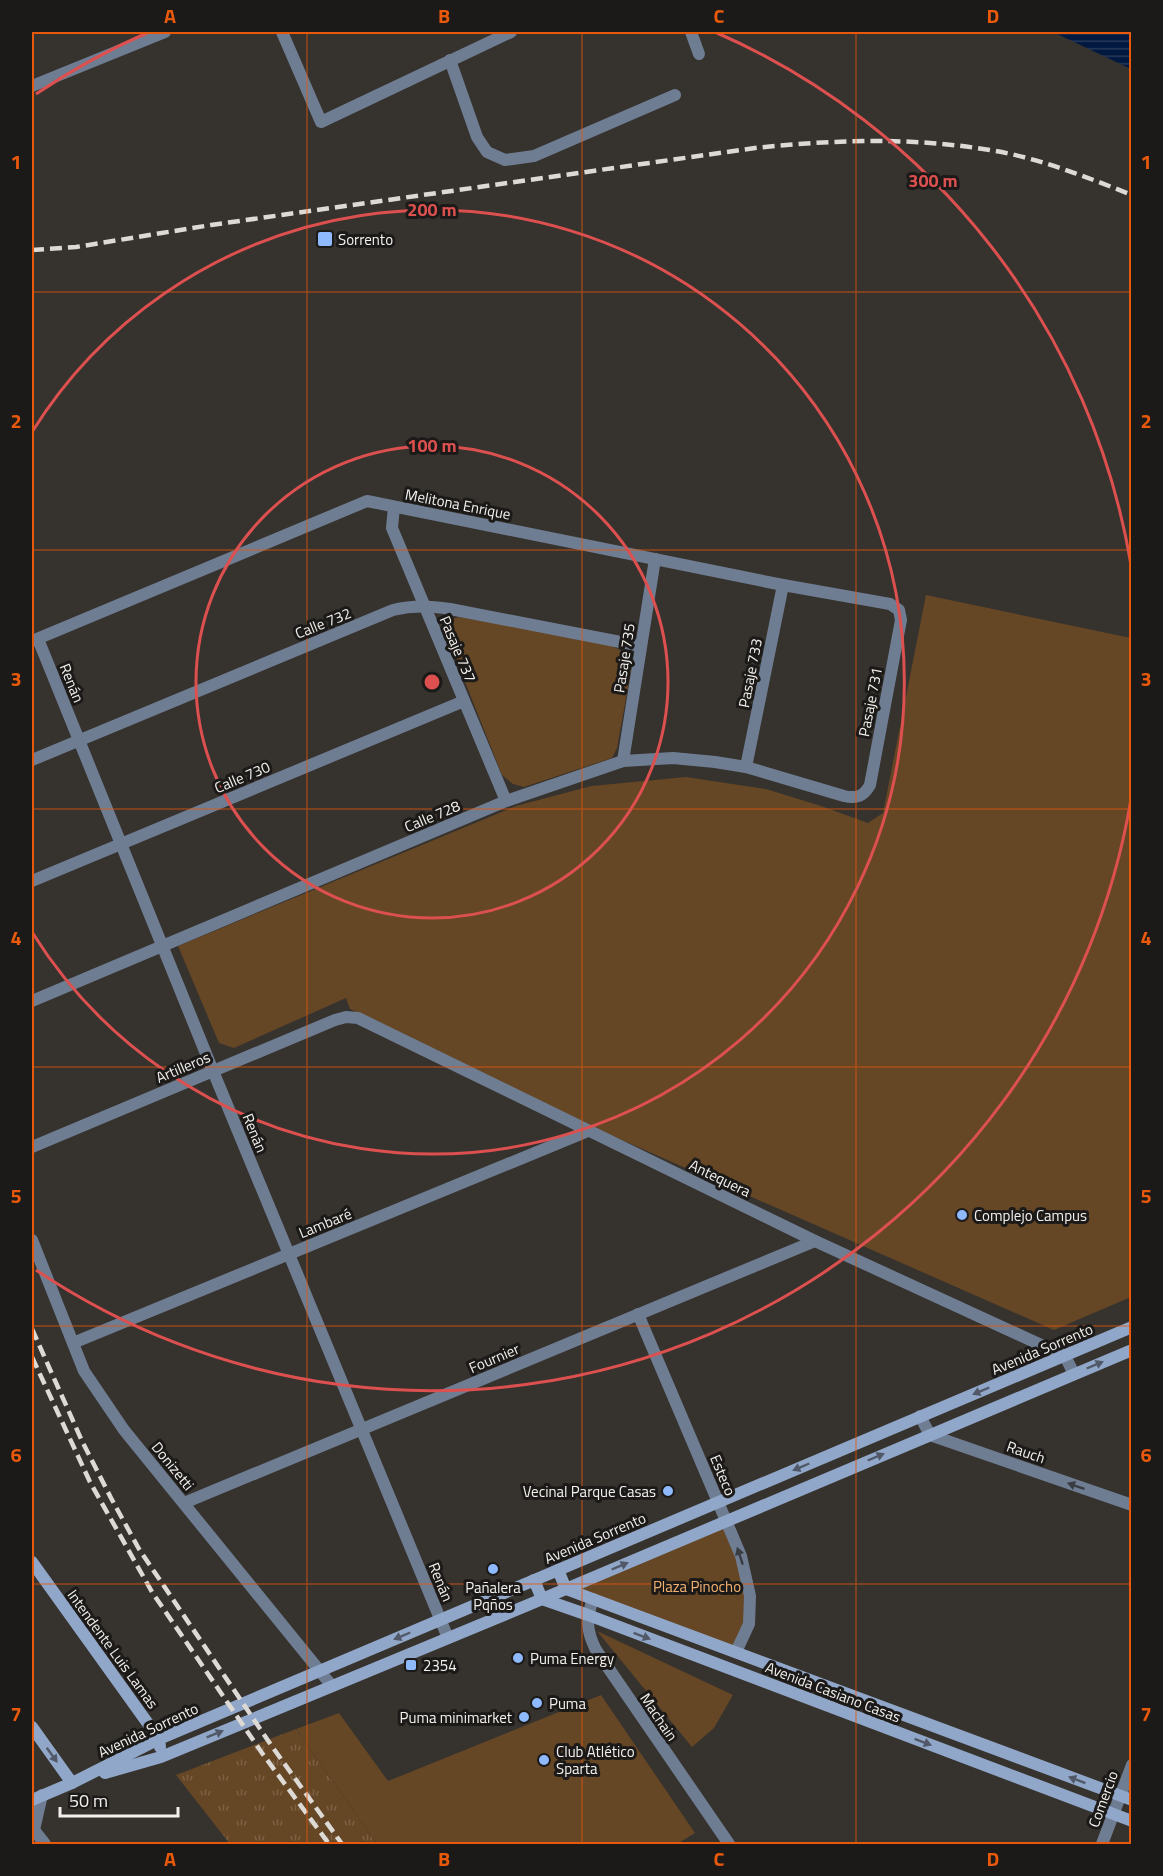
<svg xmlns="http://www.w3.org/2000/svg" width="1163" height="1876" viewBox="0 0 1163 1876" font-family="'Titillium Web',sans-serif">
  <defs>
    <pattern id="grass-tufts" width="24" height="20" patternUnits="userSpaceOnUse" patternTransform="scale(1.5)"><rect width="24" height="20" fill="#654625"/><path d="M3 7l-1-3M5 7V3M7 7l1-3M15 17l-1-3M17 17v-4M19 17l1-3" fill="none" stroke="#7c6145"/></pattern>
    <pattern id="water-rules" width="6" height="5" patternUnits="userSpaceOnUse" patternTransform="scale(1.5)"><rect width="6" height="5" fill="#01183f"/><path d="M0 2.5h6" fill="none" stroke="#263a5b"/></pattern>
  </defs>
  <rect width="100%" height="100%" fill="#36322e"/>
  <path fill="url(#grass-tufts)" d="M296,1729l81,115h-147l-54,-69z"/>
  <g fill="#654625">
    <path d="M926,595l205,43v659l-77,33 -448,-197 -256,-124 -4,-11 -112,50 -15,-5 -41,-97 338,-140 75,-20 95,-9 80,12 55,17 47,17 15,-10z"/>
    <path d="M459,617l146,26c17,7 22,9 26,28l-14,77 -5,10 -88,29 -11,-3 -11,-9 -52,-131c-3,-9 -5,-17 1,-25z"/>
    <path d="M726,1521l24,75 -14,56 -170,-63z"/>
    <path d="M597,1631l136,64 -19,33 -22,19z"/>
    <path d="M601,1695l94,138 -18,11h-300l-81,-115 43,-16 49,68z"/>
  </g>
  <path fill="url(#water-rules)" d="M1053,32h78v37z"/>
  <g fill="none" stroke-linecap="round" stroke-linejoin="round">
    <g stroke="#6f7d92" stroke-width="12">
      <path d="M282,32l39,90 190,-90"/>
      <path d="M691,32l8,22"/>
      <path d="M450,60l27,77 10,15 18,8 29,-4 141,-61"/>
      <path d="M32,86l133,-54"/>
      <path d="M394,507l-2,21 114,273"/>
      <path d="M38,639l175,432 235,567"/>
      <path d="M32,641l335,-140 416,84 107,19 9,6 2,10 -31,165c-6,11 -13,14 -26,11l-98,-29 -31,-5 -42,-4 -50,3 -117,40 -474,200"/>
      <path d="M32,760l361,-150c21,-5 37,-4 57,-1l191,37"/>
      <path d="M623,761l32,-202"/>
      <path d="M746,767l37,-182"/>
      <path d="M32,881l432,-180"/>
      <path d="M32,1147l303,-127 11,-3 12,1 457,223 250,115 9,18"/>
      <path d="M32,1240l52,131 40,59 208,256"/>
      <path d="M638,1314l103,242 9,40 -1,28 -13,28"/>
      <path d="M73,1343l515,-212"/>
      <path d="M920,1416l10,19 202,70"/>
      <path d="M184,1503l631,-262"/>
      <path d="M593,1599c-7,20 -7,31 3,51l133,194"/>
      <path d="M34,1830l11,14"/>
      <path d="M32,1832l2,-2 8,-35"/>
      <path d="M1102,1844l30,-79"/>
    </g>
    <g stroke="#91a7c9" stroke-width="12">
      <path d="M32,1562l127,177 1,8"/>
      <path d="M558,1570l8,19 566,211"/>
      <path d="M534,1580l8,19 46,16 544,206"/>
      <path d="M32,1727l40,56"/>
      <path d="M105,1773l56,-16 367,-152 604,-255"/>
      <path d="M32,1800l40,-17 87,-44 973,-412"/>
    </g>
    <g stroke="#dddad6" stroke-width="4.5" stroke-dasharray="12 6" stroke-linecap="butt">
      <path d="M32,250l44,-3 135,-22 544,-77c76,-8 152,-11 228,1 51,7 101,27 149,46"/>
      <path d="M32,1329l50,112 29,57 28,51 132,196 71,99"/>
      <path d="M32,1357l58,125 62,110 110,161 67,91"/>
    </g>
  </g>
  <defs><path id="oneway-solid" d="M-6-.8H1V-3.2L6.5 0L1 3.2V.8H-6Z" transform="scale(1.5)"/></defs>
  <g fill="#515968">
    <use href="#oneway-solid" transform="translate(1095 1365) rotate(-23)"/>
    <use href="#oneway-solid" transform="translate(981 1391) rotate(157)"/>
    <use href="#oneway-solid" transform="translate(876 1457) rotate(-23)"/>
    <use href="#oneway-solid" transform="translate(801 1467) rotate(157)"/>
    <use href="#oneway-solid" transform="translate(620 1566) rotate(-23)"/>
    <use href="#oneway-solid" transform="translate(402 1636) rotate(157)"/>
    <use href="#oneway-solid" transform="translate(642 1636) rotate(21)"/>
    <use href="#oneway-solid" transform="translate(215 1734) rotate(-22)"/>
    <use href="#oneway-solid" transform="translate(923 1742) rotate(21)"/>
    <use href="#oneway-solid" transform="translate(52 1755) rotate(54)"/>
    <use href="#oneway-solid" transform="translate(1077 1780) rotate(-159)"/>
  </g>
  <g fill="#393d43">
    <use href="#oneway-solid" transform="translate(1076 1486) rotate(-161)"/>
    <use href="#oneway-solid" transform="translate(740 1556) rotate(-108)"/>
  </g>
  <path fill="none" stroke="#e8590c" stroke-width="1.5" stroke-opacity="0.55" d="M307,32v1812M582,32v1812M856,32v1812M32,292h1100M32,550h1100M32,809h1100M32,1067h1100M32,1326h1100M32,1584h1100"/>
  <g fill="none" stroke="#dc504f" stroke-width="3">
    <circle cx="432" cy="682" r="236"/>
    <path d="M32 432A472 472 0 1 1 32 932"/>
    <path d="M1131 799A709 709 0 0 1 36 1270M36 94A709 709 0 0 1 149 32M715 32A709 709 0 0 1 1131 565"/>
  </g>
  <g fill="#8eb9fd" stroke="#1c1a18" stroke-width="2">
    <rect x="317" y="231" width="16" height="16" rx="3"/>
    <circle cx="962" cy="1215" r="6"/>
    <circle cx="668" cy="1491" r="6"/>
    <circle cx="493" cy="1569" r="6"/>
    <circle cx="518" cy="1658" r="6"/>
    <rect x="405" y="1659" width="12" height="12" rx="3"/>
    <circle cx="537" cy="1703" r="6"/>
    <circle cx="524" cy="1717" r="6"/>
    <circle cx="544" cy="1760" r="6"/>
  </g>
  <g text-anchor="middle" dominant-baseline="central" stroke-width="6" stroke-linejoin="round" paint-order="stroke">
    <g font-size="15" fill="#f3f0ed" stroke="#1c1a18" text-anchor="start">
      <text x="338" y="239">Sorrento</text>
      <text x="974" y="1215">Complejo Campus</text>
      <text x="656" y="1491" text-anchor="end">Vecinal Parque Casas</text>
      <text x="493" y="1587" text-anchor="middle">Pañalera<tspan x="493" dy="17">Pqños</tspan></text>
      <text x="530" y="1658">Puma Energy</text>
      <text x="423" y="1665">2354</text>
      <text x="549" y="1703">Puma</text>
      <text x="512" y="1717" text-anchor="end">Puma minimarket</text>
      <text x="556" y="1751">Club Atlético<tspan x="556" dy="17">Sparta</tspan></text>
    </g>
    <g font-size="15" fill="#f3f0ed" stroke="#1c1a18">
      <text transform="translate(458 504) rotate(11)">Melitona Enrique</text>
      <text transform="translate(323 623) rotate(-22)">Calle 732</text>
      <text transform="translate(458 649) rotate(67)">Pasaje 737</text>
      <text transform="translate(624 658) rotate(-81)">Pasaje 735</text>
      <text transform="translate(750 673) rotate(-79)">Pasaje 733</text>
      <text transform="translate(72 683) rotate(68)">Renán</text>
      <text transform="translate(870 702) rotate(-79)">Pasaje 731</text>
      <text transform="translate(242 777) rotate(-23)">Calle 730</text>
      <text transform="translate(432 816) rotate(-23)">Calle 728</text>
      <text transform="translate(183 1067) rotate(-23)">Artilleros</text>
      <text transform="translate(255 1133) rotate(68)">Renán</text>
      <text transform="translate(720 1178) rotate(26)">Antequera</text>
      <text transform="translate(325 1223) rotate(-22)">Lambaré</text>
      <text transform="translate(1042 1349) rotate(-23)">Avenida Sorrento</text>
      <text transform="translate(494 1358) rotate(-23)">Fournier</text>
      <text transform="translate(1026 1452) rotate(19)">Rauch</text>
      <text transform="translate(173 1466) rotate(51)">Donizetti</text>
      <text transform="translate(723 1475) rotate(67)">Esteco</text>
      <text transform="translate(595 1538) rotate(-23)">Avenida Sorrento</text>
      <text transform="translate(441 1582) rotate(68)">Renán</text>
      <text transform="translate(113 1649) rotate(54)">Intendente Luis Lamas</text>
      <text transform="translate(833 1692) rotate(21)">Avenida Casiano Casas</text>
      <text transform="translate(659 1717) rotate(56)">Machain</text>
      <text transform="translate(148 1730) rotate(-25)">Avenida Sorrento</text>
      <text transform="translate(1103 1799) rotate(-70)">Comercio</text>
    </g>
    <g font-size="15" fill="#f3b271" stroke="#1c1a18">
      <text x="697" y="1586">Plaza Pinocho</text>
    </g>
  </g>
  <circle cx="432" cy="682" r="9" fill="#dc504f" stroke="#1c1a18" stroke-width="3"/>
  <g font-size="18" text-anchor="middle" font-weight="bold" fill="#dc504f" stroke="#1c1a18" stroke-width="6" stroke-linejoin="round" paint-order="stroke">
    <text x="933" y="187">300 m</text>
    <text x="432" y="216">200 m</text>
    <text x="432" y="452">100 m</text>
  </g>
  <rect width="1163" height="1876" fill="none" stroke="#1c1a18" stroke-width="66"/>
  <path d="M60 1807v9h118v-9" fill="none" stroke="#f3f0ed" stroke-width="3"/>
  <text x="69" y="1807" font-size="18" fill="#f3f0ed" stroke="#1c1a18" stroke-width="4.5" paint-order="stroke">50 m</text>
  <rect x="33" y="33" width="1097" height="1810" fill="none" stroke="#e8590c" stroke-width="2"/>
  <g font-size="20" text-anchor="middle" font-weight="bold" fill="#e8590c">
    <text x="170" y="23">A</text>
    <text x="444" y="23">B</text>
    <text x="719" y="23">C</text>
    <text x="993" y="23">D</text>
    <text x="16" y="169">1</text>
    <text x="1146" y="169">1</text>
    <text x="16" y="428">2</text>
    <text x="1146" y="428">2</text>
    <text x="16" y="686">3</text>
    <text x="1146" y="686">3</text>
    <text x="16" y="945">4</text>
    <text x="1146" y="945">4</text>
    <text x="16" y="1203">5</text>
    <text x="1146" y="1203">5</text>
    <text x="16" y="1462">6</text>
    <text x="1146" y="1462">6</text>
    <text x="16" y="1721">7</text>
    <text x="1146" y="1721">7</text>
    <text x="170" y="1866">A</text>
    <text x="444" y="1866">B</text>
    <text x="719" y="1866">C</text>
    <text x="993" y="1866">D</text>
  </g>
</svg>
